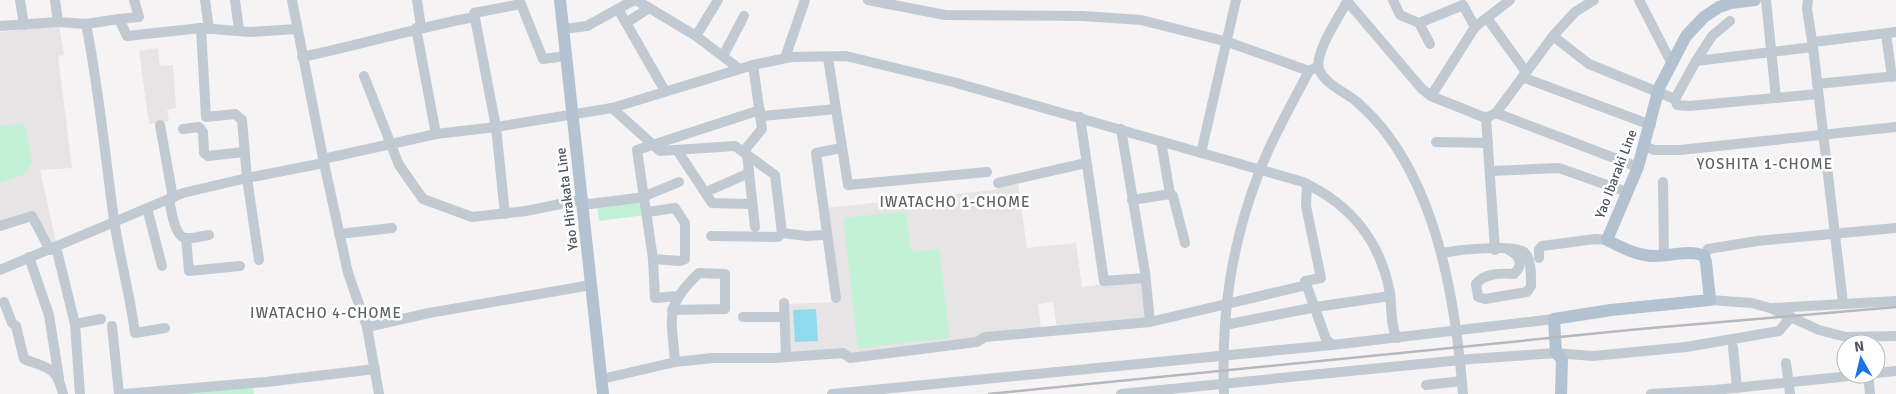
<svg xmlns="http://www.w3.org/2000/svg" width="1896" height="394" viewBox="0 0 1896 394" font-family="Signika,sans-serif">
  <rect width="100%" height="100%" fill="#f5f3f3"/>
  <g fill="#e6e4e5">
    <path d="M59,26l5,29 -6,1 14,112 -32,2 16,72 -8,3 -15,-31 -33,11v-193z"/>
    <path d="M158,48l2,18 13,-1 3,43 -9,2 2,11 -20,3 -10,-73z"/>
    <path d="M1018,182l9,66 49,-5 6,44 56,-7 4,2 3,37 -88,9 -4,-26 -15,2 3,25 -9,2 -9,-3 -38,5 -9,6 -125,17 -62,-3 -4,-49 54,-2 -12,-94 166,-18z"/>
  </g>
  <g fill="#c3f1d5">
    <path d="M24,123l8,39 -7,12 -25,9v-57z"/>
    <path d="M643,200l2,15 -46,6 -2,-15z"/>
    <path d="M906,211l5,41 28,-3 11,89 -92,10 -15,-130z"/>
    <path d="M253,387l1,7h-77z"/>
  </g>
  <path fill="#90daee" d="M816,309l2,32 -23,1 -2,-32z"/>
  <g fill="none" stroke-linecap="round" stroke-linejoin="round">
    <g stroke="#c1cad2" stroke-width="10">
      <path d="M20,0l4,25"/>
      <path d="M55,0l3,22"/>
      <path d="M205,0l4,29"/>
      <path d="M235,0l4,30"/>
      <path d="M292,0l32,163 24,110 19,54 12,67"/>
      <path d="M417,0l4,27"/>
      <path d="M636,0l60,36 42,32"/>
      <path d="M868,0l77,15 138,1 58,4 87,22 81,29"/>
      <path d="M1348,0c-8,15 -34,53 -29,69 5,14 25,23 37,32 11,10 22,21 31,33 53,71 69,173 76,260"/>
      <path d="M1393,0l7,15 19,8 44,-18 12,22"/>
      <path d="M1639,0l32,62"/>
      <path d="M1766,0l10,98"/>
      <path d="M1808,0l-1,9 6,38 30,256"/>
      <path d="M1347,1l75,88 9,7 55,22 10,-5 57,-77 22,-24 19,-12"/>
      <path d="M618,9l47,82"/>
      <path d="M1487,18l39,54"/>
      <path d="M119,19l20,-2 -5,-17"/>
      <path d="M626,23l23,-15"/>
      <path d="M1419,23l11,21"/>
      <path d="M86,24c13,65 19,131 28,196 6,39 16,75 21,113l30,-5"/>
      <path d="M0,26l58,-4 28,2 33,-5 8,17 74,-8 49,4 47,-3"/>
      <path d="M201,28l5,89 29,-3 7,6 5,58 12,82"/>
      <path d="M416,28l20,106"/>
      <path d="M563,29l24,-3 47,-26"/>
      <path d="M1886,34l6,43"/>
      <path d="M696,36l22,-36"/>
      <path d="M1553,36l36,28 86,35"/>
      <path d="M1813,42l83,-10"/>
      <path d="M1813,47l-117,14 -21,38 2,6 12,1 129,-12"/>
      <path d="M723,56l21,-40"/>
      <path d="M302,57c58,-12 114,-29 172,-40"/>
      <path d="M785,58l20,-58"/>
      <path d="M828,58l20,127 139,-13"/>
      <path d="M1696,61l16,-25 18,-15"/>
      <path d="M364,76l35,89 24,34 49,18 54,-6 49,-10 15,3 55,-7"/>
      <path d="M1522,77l129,48"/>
      <path d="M1817,84l79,-8"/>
      <path d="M1431,96l44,-69 35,-27"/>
      <path d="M612,108l48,43 75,-5 40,29 7,58 25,3 17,-1"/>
      <path d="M1496,113l142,54"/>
      <path d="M762,116l74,-7"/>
      <path d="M1080,117l24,164 40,-3"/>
      <path d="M1486,118l9,132"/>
      <path d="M160,125l13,73"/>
      <path d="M183,129l16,-2 4,5 1,21 4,3 36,-4"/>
      <path d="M1121,129l24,143 5,50"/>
      <path d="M1436,142l52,1"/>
      <path d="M1645,146l9,4h26l216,-23"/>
      <path d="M677,150l35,53 39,1"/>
      <path d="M743,152l19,-23 -9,-64"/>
      <path d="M1201,153l35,-153"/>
      <path d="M747,154l8,73"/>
      <path d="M323,159l113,-25 60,-7 116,-19 141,-43 38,-8 55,-1 107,26 350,100c48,23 77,58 87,111 2,15 0,32 7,45"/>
      <path d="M1491,171l68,-3 68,24"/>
      <path d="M1663,182l1,74"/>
      <path d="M998,183l88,-20"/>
      <path d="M1307,184l-1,22 15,72 -16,3 21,58 6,6"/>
      <path d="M706,192l43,-19"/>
      <path d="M1170,194l3,2 12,47"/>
      <path d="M645,196l34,-14"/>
      <path d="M169,199c2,9 5,37 16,39 7,1 17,-2 24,-3"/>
      <path d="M1132,200l38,-6 -9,-53"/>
      <path d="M147,208l15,58"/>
      <path d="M647,212l28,-4 10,15v36l-5,2 -27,-2 -16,-109 123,-40"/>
      <path d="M505,214l-9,-87 -22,-114 47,-9 22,55 23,-3"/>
      <path d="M0,226l32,-10 18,34"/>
      <path d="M339,234l53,-6"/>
      <path d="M711,236l67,1 4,-4"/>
      <path d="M186,238l3,33 51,-5"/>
      <path d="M56,247l19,77 26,-5"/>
      <path d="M1442,253c14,-3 72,-9 82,-1 8,7 7,25 7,34l-4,6 -42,7 -7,-2 -2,-13c9,-11 24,-11 38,-10 11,-11 5,-19 -7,-25"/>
      <path d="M1704,256l4,-7 49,-8 139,-13"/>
      <path d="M29,257l20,58 10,63"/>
      <path d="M1539,258v-9l3,-3 53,-7 12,1"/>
      <path d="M653,259l2,39 23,-2"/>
      <path d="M0,270l183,-77 64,-15 77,-15"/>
      <path d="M836,298l-20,-145 25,-5"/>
      <path d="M1710,300l42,3 18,5 49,22 27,7 50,-1"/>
      <path d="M4,302l8,21 4,3 8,33c25,10 32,7 39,35"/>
      <path d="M784,303l2,53"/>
      <path d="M1773,308l123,-7"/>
      <path d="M743,317h41"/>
      <path d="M75,324l5,70"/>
      <path d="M1225,325l91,-18 74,-11"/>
      <path d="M112,326l7,68"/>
      <path d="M367,327l62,-14 162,-28"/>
      <path d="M1733,347l4,41"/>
      <path d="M675,362l38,-4h61l69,-5 7,5 127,-16 8,-5 165,-15 157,-37"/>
      <path d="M1786,363l4,31"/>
      <path d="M1876,373l20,-2"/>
      <path d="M1868,374l2,20"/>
      <path d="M602,379l73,-17c-3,-45 -12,-55 24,-89l26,1v35l-53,1"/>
      <path d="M1426,385l36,-4"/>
      <path d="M124,394l142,-12 109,-13"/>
      <path d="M832,394l500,-49 222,-26"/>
      <path d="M1121,394l350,-35 85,-6 37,3 93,-9 93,-16 12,-14"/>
      <path d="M1224,394c-3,-79 7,-150 36,-224 13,-34 32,-66 49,-99l6,-3"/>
      <path d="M1651,394l64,-4 154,-16"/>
    </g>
    <g stroke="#b3c2d1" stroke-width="12">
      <path d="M560,0l43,394"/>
      <path d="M1561,394l1,-35 -6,-6 -2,-34 57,-9 99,-10 -4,-38 -2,-6c-14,-7 -37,1 -52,0 -17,-1 -31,-9 -45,-16l31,-73 21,-79 27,-52 18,-19 15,-10 12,-4 24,-3"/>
    </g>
    <path stroke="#b5b8bd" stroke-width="2.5" d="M989,394l651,-65 256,-22"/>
  </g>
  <g text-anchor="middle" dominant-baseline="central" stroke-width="5" stroke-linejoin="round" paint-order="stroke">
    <g font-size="14" fill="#4a5661" stroke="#fff">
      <text transform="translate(1616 174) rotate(-69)">Yao Ibaraki Line</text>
      <text transform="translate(567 199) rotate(-97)">Yao Hirakata Line</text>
    </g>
    <g font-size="15" letter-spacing="1" fill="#5f6368" stroke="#fff">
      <text x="1765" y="164">YOSHITA 1-CHOME</text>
      <text x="955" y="202">IWATACHO 1-CHOME</text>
      <text x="326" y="313">IWATACHO 4-CHOME</text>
    </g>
  </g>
  <g transform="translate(1861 359) rotate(352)"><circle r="24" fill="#ffffff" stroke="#b7bbc0"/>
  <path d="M0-4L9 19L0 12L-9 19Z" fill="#1a73e8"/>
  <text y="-8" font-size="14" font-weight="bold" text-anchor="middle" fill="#4a5661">N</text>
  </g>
</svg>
